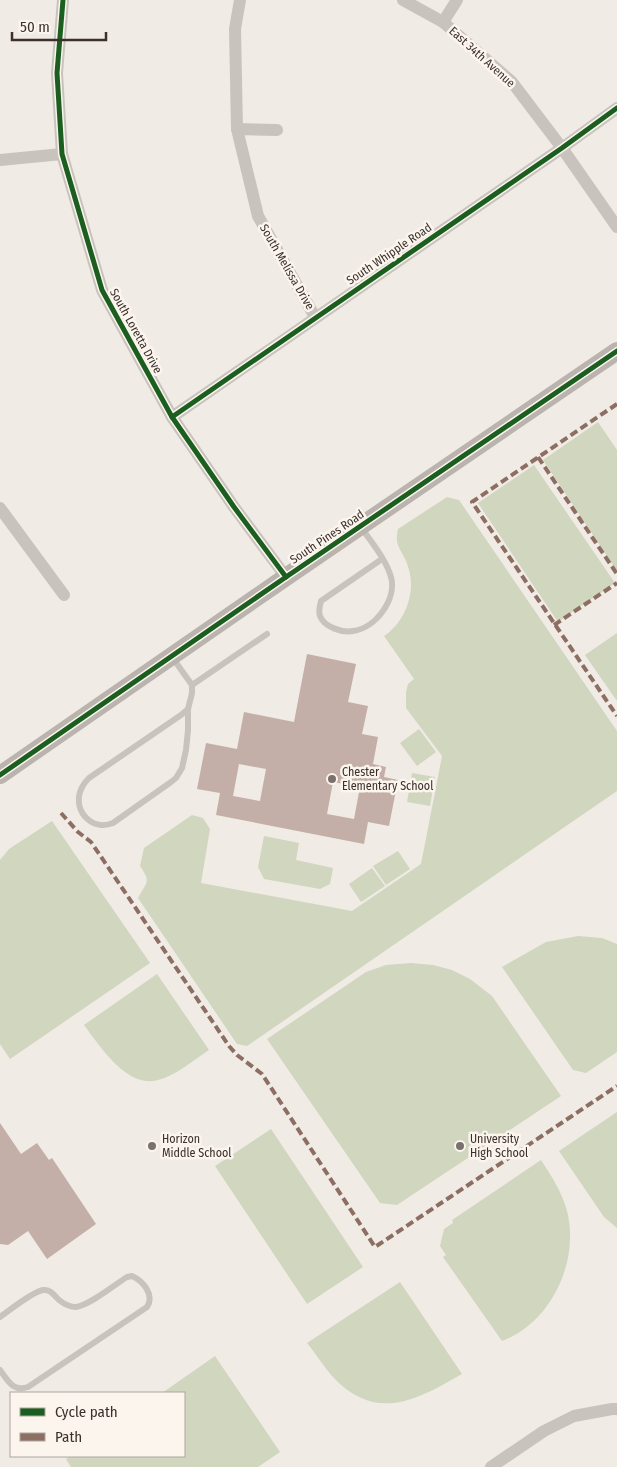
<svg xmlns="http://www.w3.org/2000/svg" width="617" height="1467" viewBox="0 0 617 1467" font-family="'Fira Sans Condensed',sans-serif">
  <rect width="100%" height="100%" fill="#f0ebe5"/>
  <g fill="#d1d6bf">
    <path d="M598,422l19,28v121l-74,-111z"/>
    <path d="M534,465l81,118 -57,39 -80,-119z"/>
    <path d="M447,497l12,3 158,231v60l-370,255 -10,-2 -99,-146c8,-16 14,-15 2,-32l4,-18 48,-33 11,3 7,11 -9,54 151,28 69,-47 21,-108 -36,-48v-16l2,-8 6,-5 -30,-43c20,-13 32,-42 25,-66 -2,-10 -8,-17 -11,-25 -2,-5 -1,-11 0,-16z"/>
    <path d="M617,633v68l-32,-46z"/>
    <path d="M419,729l17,23 -19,14 -17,-23z"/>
    <path d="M412,773l23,4 -5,29 -23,-4z"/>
    <path d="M52,821l98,142 -140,96 -10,-15v-184l9,-11z"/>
    <path d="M264,836l35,7 -3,17 37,8 -3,16 -10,5 -56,-10 -6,-12z"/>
    <path d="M398,851l12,18 -24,16 -13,-19z"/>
    <path d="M372,868l13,18 -24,16 -12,-18z"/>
    <path d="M578,936l24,2 15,6v108l-31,21 -13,-3 -71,-103 44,-25z"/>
    <path d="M411,963l22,2 19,5 18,9 22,17 69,100 -164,109 -17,-2 -113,-164 99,-67 20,-7z"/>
    <path d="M157,974l52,76c-15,10 -34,26 -51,30 -31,9 -58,-34 -74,-55z"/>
    <path d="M617,1112v116l-13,-11 -45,-66z"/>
    <path d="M271,1129l92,138 -56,37 -92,-138z"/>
    <path d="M541,1160c11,17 21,32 26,51 13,50 -16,112 -65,130l-59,-84 3,-2 -6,-9 4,-17 9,-6 -1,-3z"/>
    <path d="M400,1282l62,92c-45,26 -86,49 -129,3 -9,-10 -17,-23 -26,-34z"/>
    <path d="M215,1356l65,96 -22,15h-187l-5,-8 5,-3h113v-63h-22z"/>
  </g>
  <g fill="#c3afa7" fill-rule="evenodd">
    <path d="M307,654l49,10 -8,38 20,4 -6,28 16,3 -5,27 13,3 -2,10 14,3 -9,46 -21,-4 -4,22 -148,-29 4,-22 -23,-4 9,-46 31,6 7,-37 50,10zM239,764l27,5 -6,32 -27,-5zM333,782l27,5 -6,32 -27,-5z"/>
    <path d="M0,1123l21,31 16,-11 12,17 3,-2 44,66 -49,35 -19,-28 -20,14 -8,-1z"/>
  </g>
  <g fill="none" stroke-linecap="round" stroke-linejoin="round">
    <g stroke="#c9c3be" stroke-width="6">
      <path d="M361,527c10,15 25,32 30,50 6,22 -15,51 -38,54 -11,2 -29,-4 -33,-15 -2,-5 0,-10 1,-15l61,-42"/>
      <path d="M172,657l20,28v8l-4,16v21l-2,20 -4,18 -6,10 -5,4 -58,41c-20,8 -39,-10 -33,-31 2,-6 5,-10 9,-14l92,-63 7,-6"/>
      <path d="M192,685l75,-51"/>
      <path d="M0,1317c10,-7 32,-25 43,-27 7,-1 11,5 16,10 5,4 11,7 17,7 14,-2 38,-22 51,-30l5,-1c11,5 23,19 15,31l-119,80c-15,5 -20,-6 -28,-17"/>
    </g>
    <g stroke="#c9c3be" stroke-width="12">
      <path d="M63,0l-6,73 5,81 40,136 70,127 62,90 52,70"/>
      <path d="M240,0l-5,29 2,100 21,87 57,101"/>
      <path d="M403,0l40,22 69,60 50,66 55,79"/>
      <path d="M443,22l14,-22"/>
      <path d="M237,129l40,1"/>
      <path d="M0,160l62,-6"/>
      <path d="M172,417l390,-269 55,-40"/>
      <path d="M0,508l64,87"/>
      <path d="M491,1467l53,-36 30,-15 38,-7h5"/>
    </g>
    <path stroke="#bab3ae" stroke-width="18" d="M0,775l286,-198 331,-226"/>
    <g stroke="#8d6e63" stroke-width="4" stroke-dasharray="8 4" stroke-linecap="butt">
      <path d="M617,404l-145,98 145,214"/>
      <path d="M538,457l79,117"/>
      <path d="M554,625l63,-42"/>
      <path d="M61,813l17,19 13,10 138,204 8,9 25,19 113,173 242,-161"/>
    </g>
    <g stroke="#fbf5ee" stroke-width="8">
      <g id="cycleway">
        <path d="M63,0l-6,73 5,81 40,136 70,127 62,90 52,70"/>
        <path d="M172,417l390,-269 55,-40"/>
        <path d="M0,775l286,-198 331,-226"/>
      </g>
    </g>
    <use href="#cycleway" stroke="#1b5e20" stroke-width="5"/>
  </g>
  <g fill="#7a716c" stroke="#fbf5ee" stroke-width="2">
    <circle cx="332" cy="779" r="5"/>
    <circle cx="152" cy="1146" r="5"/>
    <circle cx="460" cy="1146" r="5"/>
  </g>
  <g text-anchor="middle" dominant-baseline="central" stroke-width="5" stroke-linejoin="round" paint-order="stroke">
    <g font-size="12" fill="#3b302b" stroke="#fbf5ee">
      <text transform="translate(482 57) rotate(42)">East 34th Avenue</text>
      <text transform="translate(389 254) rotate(-34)">South Whipple Road</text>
      <text transform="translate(287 267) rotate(60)">South Melissa Drive</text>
      <text transform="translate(136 331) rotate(61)">South Loretta Drive</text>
      <text transform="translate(327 537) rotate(-34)">South Pines Road</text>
    </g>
    <g font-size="12" fill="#3b302b" stroke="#fbf5ee" text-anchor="start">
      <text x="342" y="772">Chester<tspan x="342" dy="14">Elementary School</tspan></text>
      <text x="162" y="1139">Horizon<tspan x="162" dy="14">Middle School</tspan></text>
      <text x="470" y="1139">University<tspan x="470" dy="14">High School</tspan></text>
    </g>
  </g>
  <rect x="10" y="1392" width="175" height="65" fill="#fbf5ee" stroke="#aea6a0"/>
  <rect x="20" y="1408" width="25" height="8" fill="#1b5e20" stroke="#aea6a0"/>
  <text x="55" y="1417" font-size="15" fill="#3b302b">Cycle path</text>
  <rect x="20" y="1433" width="25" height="8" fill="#8d6e63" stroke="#aea6a0"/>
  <text x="55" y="1442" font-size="15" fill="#3b302b">Path</text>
  <path d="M12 32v8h94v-8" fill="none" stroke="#3b302b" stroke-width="2.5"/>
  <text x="20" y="32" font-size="15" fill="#3b302b" stroke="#fbf5ee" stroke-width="4" paint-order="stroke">50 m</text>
</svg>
